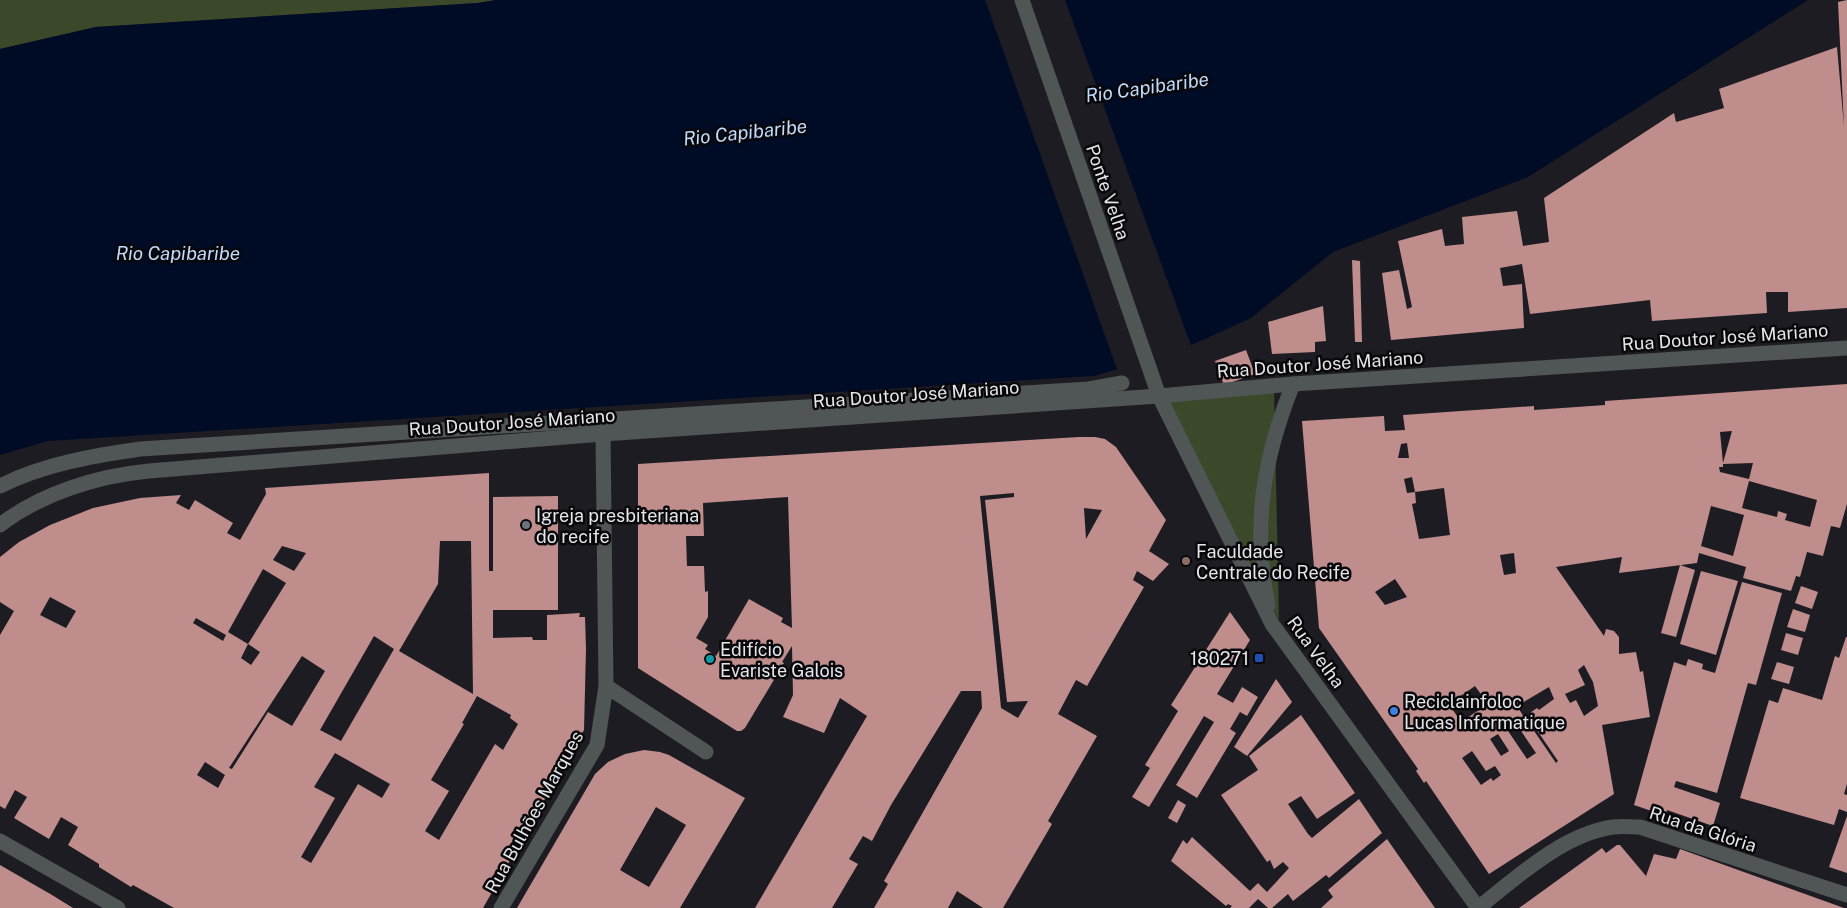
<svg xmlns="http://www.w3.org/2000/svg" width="1847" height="908" viewBox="0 0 1847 908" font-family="'Public Sans',sans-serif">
  <rect width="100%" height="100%" fill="#1e1c23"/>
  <g fill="#3b482a">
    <path d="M0,0h496l-18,3 -382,24 -96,22z"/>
    <path d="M1274,387l5,233 -120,-224z"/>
  </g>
  <path fill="#000b26" d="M496,0h1312l-280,177 -195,75 -82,66 -77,35 -80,23 -1046,65 -48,14v-406l96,-22 382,-24z"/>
  <path fill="#1e1c23" d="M985,0h80l127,348 -17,8 -57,16z"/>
  <g fill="#bf8d8c" fill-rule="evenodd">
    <path d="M1847,0v308l-59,4v-20h-22l1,21 -115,8 -2,-21 -120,14 -8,-50 -22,4 3,18 19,-2 2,44 -133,12 -9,-67 17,-3 8,39 5,-2 -14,-66 44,-12 3,17 19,-2 -2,-27 55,-6 6,35 26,-4 -5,-44 130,-85 2,9 48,-14 -5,-19 118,-42 7,79 -6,-124z"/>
    <path d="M1352,260l8,1 2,81h-7z"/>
    <path d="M1323,306l3,35 -11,1v10l-43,2 -4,-32z"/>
    <path d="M1246,350l9,24 -31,11 -9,-24z"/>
    <path d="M1847,384v120l-7,24 -9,-2 -8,30 -16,-4 -7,25 -4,-1 -5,15 -48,-13 3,-11 -47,-14 -2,10 -78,10 3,-16 -66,10 48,69 2,-7 8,2 5,6v17l17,-2 4,20 3,-1 7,46 -48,8 12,69 -125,80 -63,-93 -2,2 -8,-12 2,-2 -99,-141 -17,-207 82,-5 1,15 20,-1 -2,-15 131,-9v4l71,-5v-4zM1732,431l-9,32 -3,-31zM1407,443l2,15h-11l3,-14zM1753,463l-4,16 -29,-7 -1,-5h4v-3zM1412,477l3,15 -8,1 -3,-14zM1749,481l68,19 -7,27 -25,-7 2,-6 -9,-3 -1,6 -35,-9zM1444,488l6,47 -31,4 -7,-35 4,-1 -1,-11zM1711,506l33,9 -11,41 -32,-10zM1514,553l2,20 -12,2 -4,-20zM1395,579l12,18 -22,8 -10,-13zM1584,665l9,17 5,24 -14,10 -8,-16 -6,3 -5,-9 20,-9 -7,-15zM1475,686l13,18 -27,18 -12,-18zM1549,687l5,12 -15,11 -2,-2 -13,9 6,8 2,-2 26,38 -2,2 -26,-38 -9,6 15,22 -9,6 -21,-31 18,-11 -7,-11zM1498,734l11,17 -8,5 -11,-17zM1472,751l14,20 9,-5 6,9 -8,6 -2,-3 -10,7 -19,-27z"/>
    <path d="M1079,437h16l10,2 11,8 50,73 -17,31 20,13 -16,17 -16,-10 -4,9 11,7 -57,99 -11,-6 -18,34 39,22 -49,85 4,3 -49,84h-20l-26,-17 -9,17h-74l14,-24 -4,-3 98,-173 -1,-17h-20l-70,114 -19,36 -9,-5 -14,23 9,5 -26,44h-77l112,-192 -27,-18 -16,35 -41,-16 10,-22 -1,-49 -10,16 2,1 -39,65 -4,3h-4l-99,-63v-204zM1014,493v4l-29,3 22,202 21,-1 -10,17 -17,-10 -21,-212zM788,497l4,131 -11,-6 2,-4 -34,-19 -33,57 -11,-7 3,-4 -12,-7 12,-21v-26l-3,1 -1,-26h-17l-1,-30h18l-1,-33zM1084,508l18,2 -16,29z"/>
    <path d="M489,473v98h4v-74l65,-1v114h-65v28l39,-1 1,3h14v-25l33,-2 -1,4h6l1,32 -2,81 -101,178h-309l-41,-23 -2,2 -32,-20v-3l-31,-19 10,-18 -17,-10 -12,22 -35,-21 13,-21 -12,-7 -10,19 -5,-3v-171l14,-24 -14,-9v-45l19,-15 31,-17 43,-17 47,-10 41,-3 -5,8 13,7 6,-10 38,23 -6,10 13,7 26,-46 -1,-6zM440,541h31l2,153 -74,-43 39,-67zM282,546l24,7 -12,18 -21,-11zM263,569l23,14 -38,61 -20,-12zM50,597l26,14 -10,17 -26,-13zM196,618l30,17 -3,6 -30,-18zM374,636l20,13 -53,92 -21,-11zM248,644l12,8 -9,13 -10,-7zM302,656l23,15 -33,55 -24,-14 -36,57 -3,-1zM477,696l34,19 -1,3 8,6 -15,26 -8,-6 -56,96 -14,-9 24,-40 -18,-11 33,-56 -2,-1zM335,753l55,31 -8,14 -24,-14 -47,79 -10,-6 34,-59 -21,-11zM205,762l20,13 -7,13 -21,-13z"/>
    <path d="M1680,565l15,5 -19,67 -15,-4z"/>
    <path d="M1701,571l37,10 -22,74 -36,-11z"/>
    <path d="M1742,582l40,11 -26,92 -8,-2 -31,110 -41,-12 -2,6 46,16 -7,23 -46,-16 -1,6 -32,-11 40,-143 12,4 2,-7 15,5 -1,5 13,4z"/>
    <path d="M1801,586l17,6 -6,17 -17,-6z"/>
    <path d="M1793,609l17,6 -5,17 -18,-5z"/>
    <path d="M1230,612l20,28 -33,54 16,9 9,-16 16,10 -11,19 -7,-4 -10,17 6,4 -39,65 -21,-13 38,-63 -10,-6 -55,91 -17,-10 18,-29 -5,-3 33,-54 -7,-6z"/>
    <path d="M1786,633l17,5 -5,17 -17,-5z"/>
    <path d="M1846,637h1v147l-3,10 3,1v17l-8,-3 -5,16 -94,-27 29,-98 9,3 5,-15 39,12 13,-44 4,2z"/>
    <path d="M1777,662l17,5 -5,17 -18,-5z"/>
    <path d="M1276,679l16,23 -45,54 -13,-9z"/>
    <path d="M1301,715l54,78 -38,26 -16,-23 -13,8 20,30 4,4 47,-39 23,34 -53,45 -3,-3 -33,26 -5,-7 -16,14h-4l-10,-9 -9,9h-19l2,-2 -4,-2 -2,2 -55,-45 12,-21 4,4 5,-7 58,54 8,-8 9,9 22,-24 -6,-6 -9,7 -4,-9 -3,2 -46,-67 37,-25 -9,-14z"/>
    <path d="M644,750l16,2 9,3 76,43 -65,110h-163l78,-134 13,-12 17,-8zM656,807l30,18 -37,62 -29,-17z"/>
    <path d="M1178,800l8,5 -9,18 -9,-5z"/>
    <path d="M1847,816v57l-18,-6z"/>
    <path d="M1387,839l48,69h-114l12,-11 -5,-7z"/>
    <path d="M1617,845h3l26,31 8,-22 22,5 4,-10 164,59h-325l83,-60 4,5z"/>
    <path d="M0,865l52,30 21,13h-73z"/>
  </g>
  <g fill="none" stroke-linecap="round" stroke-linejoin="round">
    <g stroke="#505555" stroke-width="15">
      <path d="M1022,0l137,396 113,228 206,284"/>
      <path d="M0,486c44,-22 92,-30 140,-37l949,-60 33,-6"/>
      <path d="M0,525c42,-32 97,-49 149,-54l454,-37 556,-38 134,-12 554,-36"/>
      <path d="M1268,605c-16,-79 -5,-146 25,-221"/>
      <path d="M606,686l100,66"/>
      <path d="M0,841l118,67"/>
      <path d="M501,908l96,-163 9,-59 -3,-252"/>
      <path d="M1478,908c38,-30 85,-74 135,-81 8,-1 18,0 27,0l207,68"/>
    </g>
  </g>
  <circle fill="#6b7280" stroke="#08070a" stroke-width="2" cx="526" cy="525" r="5"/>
  <circle fill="#8d6e63" stroke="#08070a" stroke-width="2" cx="1186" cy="561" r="5"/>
  <rect fill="#1a4fb4" stroke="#08070a" stroke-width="2" x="1254" y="653" width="10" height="10" rx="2.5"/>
  <circle fill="#0f9aa8" stroke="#08070a" stroke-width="2" cx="710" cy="659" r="5"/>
  <circle fill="#3f7fe0" stroke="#08070a" stroke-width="2" cx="1394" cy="711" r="5"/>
  <g text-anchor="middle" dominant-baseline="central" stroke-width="5" stroke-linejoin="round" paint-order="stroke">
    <g font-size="18" fill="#e6e5ea" stroke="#08070a">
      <text transform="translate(1108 192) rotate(71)">Ponte Velha</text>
      <text transform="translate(1725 337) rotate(-4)">Rua Doutor José Mariano</text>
      <text transform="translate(1320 364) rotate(-4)">Rua Doutor José Mariano</text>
      <text transform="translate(916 394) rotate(-4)">Rua Doutor José Mariano</text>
      <text transform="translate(512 422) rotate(-4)">Rua Doutor José Mariano</text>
      <text transform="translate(1316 652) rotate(54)">Rua Velha</text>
      <text transform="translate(534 812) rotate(-61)">Rua Bulhões Marques</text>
      <text transform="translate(1703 829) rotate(18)">Rua da Glória</text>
    </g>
    <g font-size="18" fill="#e6e5ea" stroke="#08070a" text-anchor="start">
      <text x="536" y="515">Igreja presbiteriana<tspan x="536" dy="21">do recife</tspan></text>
      <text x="1196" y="551">Faculdade<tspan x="1196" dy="21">Centrale do Recife</tspan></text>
      <text x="720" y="649">Edifício<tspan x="720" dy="21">Evariste Galois</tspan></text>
      <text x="1249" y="658" text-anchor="end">180271</text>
      <text x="1404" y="701">Reciclainfoloc<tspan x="1404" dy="21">Lucas Informatique</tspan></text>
    </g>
    <g font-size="19" font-style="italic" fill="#c1dbfd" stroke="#08070a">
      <text transform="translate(1147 87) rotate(-8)">Rio Capibaribe</text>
      <text transform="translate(745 132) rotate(-6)">Rio Capibaribe</text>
      <text x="178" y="253">Rio Capibaribe</text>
    </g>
  </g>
</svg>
